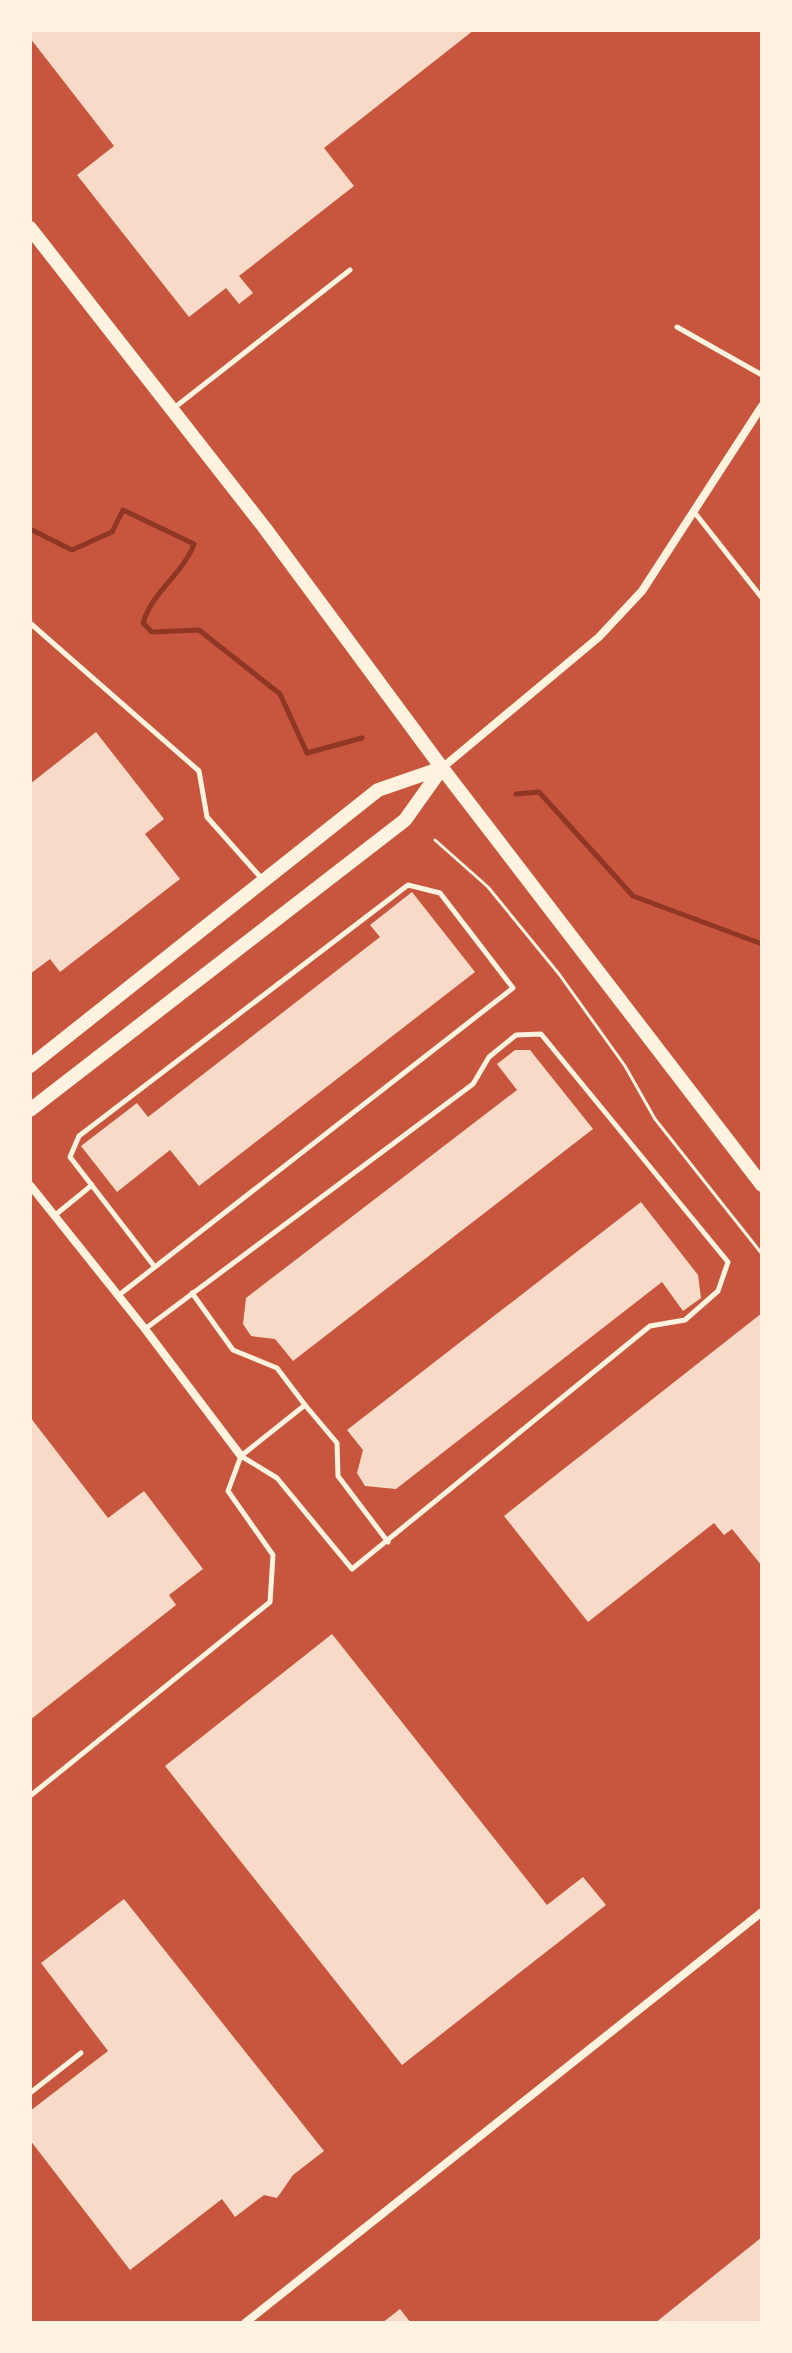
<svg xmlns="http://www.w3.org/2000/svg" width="792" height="2353" viewBox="0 0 792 2353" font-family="Inter,sans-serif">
  <rect width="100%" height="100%" fill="#c8553d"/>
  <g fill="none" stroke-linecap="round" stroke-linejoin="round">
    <g stroke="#8f3625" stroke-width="5">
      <path d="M30,529l42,21 40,-18 11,-22 71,34c-11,30 -42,48 -51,79l9,9 47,-2 81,64 27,59 55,-15"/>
      <path d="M516,794l23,-2 94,104 129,48"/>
    </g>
  </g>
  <g fill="#f7dbc8">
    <path d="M30,30h444l-150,118 30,38 -115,90 14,17 -14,11 -13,-16 -37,29 -112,-142 37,-29 -84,-108z"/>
    <path d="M96,732l68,87 -19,15 35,45 -120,93 -10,-13 -20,15v-190z"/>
    <path d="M412,892l63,80 -276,214 -29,-36 -53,42 -36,-46 56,-43 11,14 232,-180 -10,-12z"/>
    <path d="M515,1050h15l63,79 -300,232 -18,-22 -24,-3 -8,-12 3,-26 271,-208 -20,-26z"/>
    <path d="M641,1202l57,73 3,23 -18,13 -21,-29 -266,207 -31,-3 -8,-13 6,-23 -16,-20z"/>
    <path d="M762,1313v253l-30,-37 -8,6 -10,-12 -126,99 -84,-106z"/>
    <path d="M30,1417l78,101 36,-27 59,78 -34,26 7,10 -146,115z"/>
    <path d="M332,1634l215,271 36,-28 23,28 -204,160 -237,-299z"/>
    <path d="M124,1899l200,252 -31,24 -16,23 -13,-3 -29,22 -13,-18 -92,71 -100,-130v-29l78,-60 -67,-88z"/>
    <path d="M762,2237v86h-107z"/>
    <path d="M400,2309l11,14h-29z"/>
  </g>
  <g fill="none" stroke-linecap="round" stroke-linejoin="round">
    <path stroke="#fff3e0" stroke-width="3" d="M435,840l53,47 71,87 66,92 30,53 107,135"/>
    <g stroke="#fff3e0" stroke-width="5">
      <path d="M677,327l85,48"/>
      <path d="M174,408l176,-138"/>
      <path d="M695,513l67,85"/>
      <path d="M30,623l169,148 8,46 56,63"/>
      <path d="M54,1216l38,-31"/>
      <path d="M119,1295l394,-307 -73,-95 -32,-8 -329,251 -9,21 84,109"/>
      <path d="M145,1329l328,-245 16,-27 27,-22 25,-1 187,228 -10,29 -33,29 -35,6 -298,243 -75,-91 -36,-22"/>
      <path d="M305,1405l32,38 1,33 50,66"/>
      <path d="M30,1796l240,-194 3,-47 -45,-64 13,-35 64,-51 -28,-37 -44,-18 -41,-57"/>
      <path d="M30,2093l51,-40"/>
    </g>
    <g stroke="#fff3e0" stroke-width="8">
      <path d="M442,768l157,-131 43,-46 120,-185"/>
      <path d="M30,1185l115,144 96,127"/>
      <path d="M245,2323l517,-411"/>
    </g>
    <g stroke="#fff3e0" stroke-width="14">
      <path d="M30,228l234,299 178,241 320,417"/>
      <path d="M30,1066l348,-276 64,-22"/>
      <path d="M30,1110l375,-290 37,-52"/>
    </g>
  </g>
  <rect width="792" height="2353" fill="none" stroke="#fff3e0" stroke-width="64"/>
</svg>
